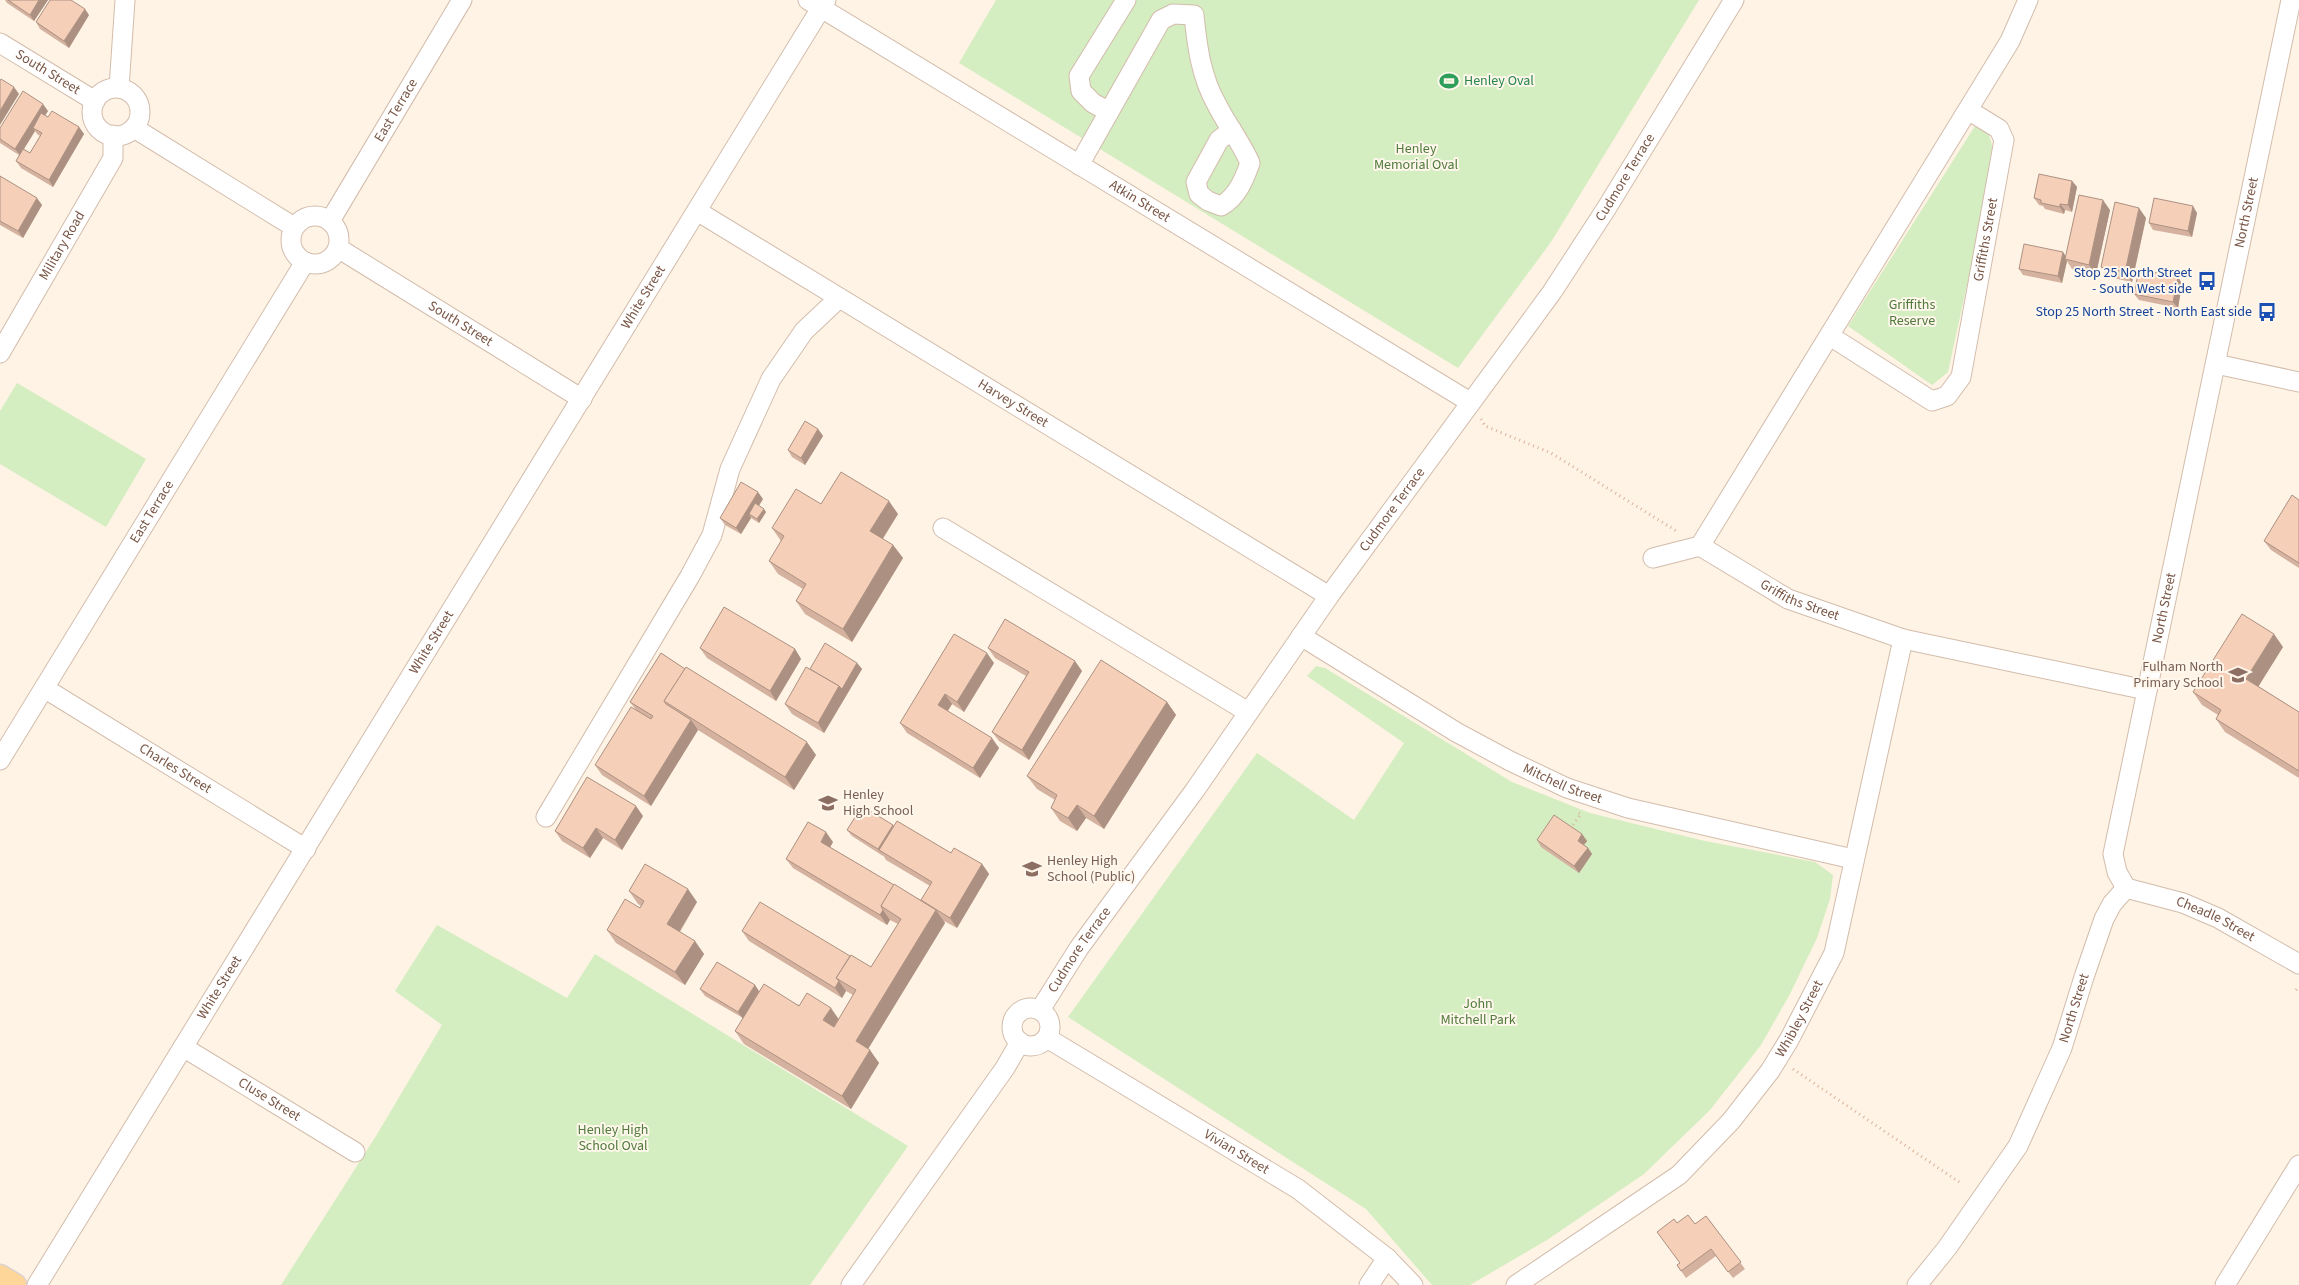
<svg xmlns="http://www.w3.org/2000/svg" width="2299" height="1285" viewBox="0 0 2299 1285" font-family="'Source Sans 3',sans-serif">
  <rect width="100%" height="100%" fill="#fef3e4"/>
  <g fill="#d4edc1">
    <path d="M996,0h703l-148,242 -93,126 -499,-305z"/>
    <path d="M1975,126l14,9 6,21 -47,216 -16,13 -84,-59z"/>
    <path d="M17,383l129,76 -40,68 -106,-63v-53z"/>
    <path d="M1316,666l9,2 187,114 78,31 115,28 110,21 18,13 -3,24 -13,39 -27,56 -29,51 -51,65 -66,64 -97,66 -77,45h-38l-66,-76 -298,-192 189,-264 97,67 50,-77 -97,-67z"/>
    <path d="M437,925l130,73 28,-44 313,192 -98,139h-529l95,-149 66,-111 -47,-34z"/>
  </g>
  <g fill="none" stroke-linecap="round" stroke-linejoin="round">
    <g stroke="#d3bcac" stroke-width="21">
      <g id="minor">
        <path id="s1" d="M808,0l662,402"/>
        <path id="s2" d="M0,43l95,58"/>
        <path d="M119,88l6,-88"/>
        <circle cx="116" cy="112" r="24"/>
        <path d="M1109,112l-16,-9 -12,-12 -2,-15 47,-76"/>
        <path d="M134,128l160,99"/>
        <path d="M1079,165l82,-145 12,-6 21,1c3,31 7,62 23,90 10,20 24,37 33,58 -6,17 -13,34 -29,43l-13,-5 -9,-7 -3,-12 23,-42 13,-10"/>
        <path id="s3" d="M697,211l632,385"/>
        <circle cx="315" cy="240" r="24"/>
        <path id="s4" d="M330,221l132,-221"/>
        <path id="s5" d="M338,248l244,151"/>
        <path id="s6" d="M1830,336l102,65 15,-5 14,-19 43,-237 -5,-11 -31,-19"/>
        <path id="s7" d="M0,353l113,-195v-23"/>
        <path d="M2216,364l83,18"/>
        <path d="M943,528l305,184"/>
        <path d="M1700,546l310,-505 18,-41"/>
        <path id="s8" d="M1700,546l88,53 115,40 243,51"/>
        <path d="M1653,558l47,-12"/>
        <path id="s9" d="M1301,636l155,96 54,29 57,27 61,20 225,51"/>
        <path id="s10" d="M44,688l262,161"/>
        <path id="s11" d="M0,760l305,-498"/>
        <path d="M546,817l144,-241 22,-41 18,-66 41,-90 33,-48 35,-33"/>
        <path id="s12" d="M2126,888l-9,-16 -4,-18 178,-854"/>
        <path id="s13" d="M2126,888l57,15 35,15 81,46"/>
        <circle cx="1031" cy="1027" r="19"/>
        <path id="s14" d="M1040,1010l39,-62 116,-158 134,-194 223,-304 54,-83 128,-209"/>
        <path id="s15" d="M1047,1038l251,151 89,69 26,27"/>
        <path id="s16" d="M183,1047l172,105"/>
        <path id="s17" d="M37,1285l789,-1285"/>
        <path d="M851,1285l154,-217 15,-26"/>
        <path d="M1369,1285l18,-27"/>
        <path id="s18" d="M1516,1285l163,-110 52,-54 39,-50 19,-31 45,-87 69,-314"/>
        <path id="s19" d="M1917,1285l30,-37 71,-102 44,-98 22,-71 20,-58 8,-15 14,-16"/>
        <path d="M2225,1285l74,-120"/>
      </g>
    </g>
    <g stroke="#dcd3cf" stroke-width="25">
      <path id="major" d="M0,1276l15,9"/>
    </g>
    <g stroke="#dbb29c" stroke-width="3" stroke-dasharray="1 4" stroke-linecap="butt">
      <path d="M1481,419l4,7 66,27 127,79"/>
      <path d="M1570,829l11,-15 -2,-1"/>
      <path d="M2296,990l3,-4"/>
      <path d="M1793,1069l169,115"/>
    </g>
    <use href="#minor" stroke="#fff" stroke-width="19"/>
    <use href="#major" stroke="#ffd69a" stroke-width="22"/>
  </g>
  <g fill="#d4b29f" fill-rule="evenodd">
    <path d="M5,0h43l-14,21 -27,-18z"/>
    <path d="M89,15l-20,33 -29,-19 -4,-7z"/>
    <path d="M48,111l-3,4 3,2 31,10 5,7 -31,53 -32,-19 -5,-7 3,-6 -19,-12v-15zM35,131l2,3 3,2 -10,17 -6,-4z"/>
    <path d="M0,176l42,29 -19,33 -23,-13z"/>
    <path d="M2072,181l5,6 -5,25 -7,-2 -1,4 -19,-5 -2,-3 -4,-1 -5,-7z"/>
    <path d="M2110,210l-14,64 -24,-5 -5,-8 -5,22 -39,-8 -4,-6 47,-13z"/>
    <path d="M2197,213l-5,24 -39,-7 -4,-7z"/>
    <path d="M2146,218l-14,64 -24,-5 -7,-10z"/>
    <path d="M2178,277l4,7 -4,24 -39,-8 -5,-6z"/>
    <path d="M818,429l5,7 -18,29 -13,-8 -4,-7z"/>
    <path d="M763,499l-4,7 7,6 -7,11 -8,-5 -10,16 -16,-9 -5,-7z"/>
    <path d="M2299,500v68l-28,-18 -7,-9z"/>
    <path d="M821,504l77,10 -15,25 10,6 10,13 -51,84 -47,-28 -9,-13 7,-12 -25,-15 -9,-13 12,-20 -9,-13z"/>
    <path d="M2283,647l-25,39 41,26v66l-74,-46 -9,-13 2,-4 -16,-10 -9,-13z"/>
    <path d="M700,648l95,1 6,10 -25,42 -69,-43z"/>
    <path d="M988,648l94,23 -53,89 -30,-19 -7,-9 34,-56 -31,-18z"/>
    <path d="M661,653l155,102 -22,35 -96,-60 -47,76 -49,-31 -7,-10 41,-55 -6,-8z"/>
    <path d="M857,663l5,6 -38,64 -32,-19 -7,-10z"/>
    <path d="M994,663l-30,49 -12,-8 -4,7 51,37 -19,30 -73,-45 -7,-10z"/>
    <path d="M1167,702l9,13 -72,114 -18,-11 -9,13 -17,-10 -9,-13 4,-8 -18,-11 -10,-13z"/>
    <path d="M643,816l-21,34 -19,-12 -13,20 -28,-17 -7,-10z"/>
    <path d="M894,825l57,28 31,11 7,10 -32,54 -13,-7 1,2 -77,126 11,14 -28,46 -107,-65 -9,-13 8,-13 -38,-22 -5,-7 59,2 80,28 14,-24 -7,-4 -4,7 -93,-57 -7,-10 108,25 21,11 27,-43 -8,-4 -3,5 -94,-57 -7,-9 47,-17 -3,5 64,38 27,15 9,-14 -44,-26 -3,-5v1l-31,-20 -5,-6z"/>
    <path d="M1582,834l5,7 -3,4 4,3 4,6 -13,19 -38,-26 -4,-7z"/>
    <path d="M629,891l68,11 -17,30 24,22 -19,31 -69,-42 -9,-13 33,-22 1,-2 -3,-2z"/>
    <path d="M1706,1216l39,53 -12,9 -17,-22 -30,22 -9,-13 3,-2 -3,-40 18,1z"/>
  </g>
  <g fill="#ac9182">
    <path d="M39,0h9l-14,21 -4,-6z"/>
    <path d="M85,9l4,6 -20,33 -5,-7z"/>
    <path d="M14,87l5,7 -19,31v-14z"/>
    <path d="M43,104l5,7 -12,19 -3,-2 2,3 -15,24 -5,-6z"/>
    <path d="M79,127l5,7 -31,53 -4,-7z"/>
    <path d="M2072,181l5,6 -5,25 -4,-7z"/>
    <path d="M37,198l5,7 -19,33 -5,-7z"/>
    <path d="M2103,200l7,10 -14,64 -7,-9z"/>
    <path d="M2060,204l5,6 -1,4 -4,-7z"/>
    <path d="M2193,206l4,7 -5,24 -4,-6z"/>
    <path d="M2139,208l7,10 -14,64 -7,-10z"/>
    <path d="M2063,252l4,6 -2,1 2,2 -5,22 -4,-7z"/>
    <path d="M2178,277l4,7 -4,24 -5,-6z"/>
    <path d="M818,429l5,7 -18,29 -4,-7z"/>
    <path d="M758,492l5,7 -11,17 -3,-2 2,4 -10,16 -5,-6z"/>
    <path d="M889,501l9,13 -19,30 -9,-13z"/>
    <path d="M764,509l2,3 -7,11 -2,-4z"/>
    <path d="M893,545l10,13 -51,84 -9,-13z"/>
    <path d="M2274,634l9,13 -28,45 -9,-13z"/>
    <path d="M795,649l6,10 -25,42 -6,-10z"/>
    <path d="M987,653l7,10 -30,49 -7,-10z"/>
    <path d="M1075,661l7,10 -53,89 -7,-10z"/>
    <path d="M857,663l5,6 -38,64 -6,-10 21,-37z"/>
    <path d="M945,694l7,10 -7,11 -7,-10z"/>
    <path d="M1167,702l9,13 -72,114 -10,-13z"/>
    <path d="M691,720l7,10 -47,76 -7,-10z"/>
    <path d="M992,738l7,10 -19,30 -7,-10z"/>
    <path d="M807,742l9,13 -22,35 -9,-13z"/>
    <path d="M1077,805l9,13 -9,13 -9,-13z"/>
    <path d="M636,806l7,10 -21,34 -7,-10z"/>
    <path d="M893,825l-9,28 -5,-3 4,6 -5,-7z"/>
    <path d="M596,828l7,10 -13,20 -7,-10z"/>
    <path d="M826,832l7,10 -5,9 -7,-9z"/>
    <path d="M1582,834l5,7 -5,6 -4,-6z"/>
    <path d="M1588,848l4,6 -13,19 -5,-7z"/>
    <path d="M982,864l7,10 -32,54 -7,-10z"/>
    <path d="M688,889l9,13 -21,35 -9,-13z"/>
    <path d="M883,910l7,10 -3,5 -7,-10z"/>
    <path d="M936,910l9,13 -80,131 -9,-13z"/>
    <path d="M695,941l9,13 -19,31 -10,-13z"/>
    <path d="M839,981l7,10 -4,7 -7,-10z"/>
    <path d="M755,985l4,6 -16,28 -5,-7z"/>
    <path d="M831,1008l9,13 -8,12 -9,-13z"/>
    <path d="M870,1050l9,13 -28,46 -9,-13z"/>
  </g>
  <g fill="#f6cfb9" stroke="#ac9182">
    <path d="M8,0h31l-9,15z"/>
    <path d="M50,0h21l14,9 -21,32 -28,-19z"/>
    <path d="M1,79l13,8 -14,24v-30z"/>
    <path d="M23,91l20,13 -28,45 -15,-10v-11z"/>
    <path d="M52,111l27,16 -30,53 -33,-19 7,-12 7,4 12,-20 -9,-5 8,-15 7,4z"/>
    <path d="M2039,174l33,7 -4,24 -8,-1v3l-19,-4v-3l-7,-2z"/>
    <path d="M0,176l37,22 -19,33 -18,-10z"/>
    <path d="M2079,195l24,5 -14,65 -24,-6z"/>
    <path d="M2154,198l39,8 -5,25 -39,-8z"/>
    <path d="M2115,202l24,6 -14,64 -24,-5z"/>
    <path d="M2024,244l39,8 -5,24 -39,-7z"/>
    <path d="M2139,269l39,8 -5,25 -39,-8z"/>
    <path d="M805,421l13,8 -17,29 -13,-8z"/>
    <path d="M841,472l48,29 -19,30 23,14 -50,84 -47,-28 10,-17 -37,-23 15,-25 -12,-8 24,-39 25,15z"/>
    <path d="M741,482l17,10 -22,36 -16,-10z"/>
    <path d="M2292,495l7,5v63l-35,-22z"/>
    <path d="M755,503l9,6 -7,10 -8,-5z"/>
    <path d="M724,607l71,42 -25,42 -70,-43z"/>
    <path d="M2242,614l32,20 -28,45 53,33v59l-83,-52 5,-9 -28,-18z"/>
    <path d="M1005,619l70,42 -53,89 -30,-18 37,-60 -41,-24z"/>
    <path d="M954,634l33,19 -30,49 -12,-8 -7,11 54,33 -19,30 -73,-45z"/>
    <path d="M825,643l32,20 -15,26 -3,-3 -29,-17z"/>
    <path d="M661,653l24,16 -21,32 2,3 25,16 -47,76 -49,-31 36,-58 20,12 2,-3 -23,-14z"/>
    <path d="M1101,660l66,42 -73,114 -17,-11 -9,13 -17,-10 6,-13 -30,-19z"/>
    <path d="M686,667l121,75 -22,35 -121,-76z"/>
    <path d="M806,667l33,19 -21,37 -33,-19z"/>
    <path d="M587,777l49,29 -21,34 -19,-12 -13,20 -28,-17z"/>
    <path d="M862,806l31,19 -15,24 -31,-19z"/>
    <path d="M1554,815l28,19 -4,7 10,7 -14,18 -37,-26z"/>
    <path d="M897,821l54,32 3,-5 28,16 -32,54 -29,-18 11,-18 -53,-32z"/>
    <path d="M808,822l18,10 -5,10 73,43 -13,21 2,4 -3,5 -94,-56z"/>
    <path d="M645,864l43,25 -21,35 28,17 -20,31 -68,-42 18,-31 15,9 4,-7 -15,-10z"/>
    <path d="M894,884l42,26 -80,131 14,9 -28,46 -107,-65 29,-47 35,22 8,-13 24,15 -8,12 11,7 22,-37 -20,-12 15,-23 20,12 30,-48 -20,-13z"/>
    <path d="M760,902l90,54 -14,22 3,3 -4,7 -93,-57z"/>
    <path d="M717,962l38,23 -17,27 -38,-23z"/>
    <path d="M1688,1215l7,9 11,-8 35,46 -13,10 -17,-23 -30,22 -4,-6 3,-2 -23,-31 17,-13 3,4z"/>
  </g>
  <defs>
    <g id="stadium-bare" transform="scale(1.5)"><path d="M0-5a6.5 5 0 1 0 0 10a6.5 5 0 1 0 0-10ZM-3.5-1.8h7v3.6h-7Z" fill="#2e9e5b" stroke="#fff7ec" stroke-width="2.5" paint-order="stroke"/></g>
    <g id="bus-bare" transform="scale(1.5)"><path d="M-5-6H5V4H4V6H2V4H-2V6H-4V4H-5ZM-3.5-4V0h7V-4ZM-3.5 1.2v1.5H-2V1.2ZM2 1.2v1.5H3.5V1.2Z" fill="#1a4fb4" stroke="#fff7ec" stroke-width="2.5" paint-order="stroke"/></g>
    <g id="school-bare" transform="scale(1.5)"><path d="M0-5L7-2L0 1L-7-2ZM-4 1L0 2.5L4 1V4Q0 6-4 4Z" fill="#8d6e63" stroke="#fff7ec" stroke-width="2.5" paint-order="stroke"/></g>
  </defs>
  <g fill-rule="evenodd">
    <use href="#stadium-bare" x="1449" y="81"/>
    <use href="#bus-bare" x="2207" y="281"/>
    <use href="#bus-bare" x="2267" y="312"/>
    <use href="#school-bare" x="2238" y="675"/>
    <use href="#school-bare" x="828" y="803"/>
    <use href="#school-bare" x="1032" y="869"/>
  </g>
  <g text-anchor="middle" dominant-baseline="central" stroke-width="4" stroke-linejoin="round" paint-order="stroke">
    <g font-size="14" fill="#795747" stroke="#fff7ec">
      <text stroke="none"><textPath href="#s2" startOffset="56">South Street</textPath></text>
      <text stroke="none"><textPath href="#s4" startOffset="129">East Terrace</textPath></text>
      <text stroke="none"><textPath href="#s14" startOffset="1018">Cudmore Terrace</textPath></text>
      <text stroke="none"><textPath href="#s1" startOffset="388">Atkin Street</textPath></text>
      <text stroke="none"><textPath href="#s12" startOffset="692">North Street</textPath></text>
      <text stroke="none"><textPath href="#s6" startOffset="300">Griffiths Street</textPath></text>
      <text stroke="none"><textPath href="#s7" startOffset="124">Military Road</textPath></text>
      <text stroke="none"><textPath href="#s17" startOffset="1159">White Street</textPath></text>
      <text stroke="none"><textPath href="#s5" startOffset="144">South Street</textPath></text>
      <text stroke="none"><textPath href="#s3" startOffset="370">Harvey Street</textPath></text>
      <text stroke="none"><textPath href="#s14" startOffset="612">Cudmore Terrace</textPath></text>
      <text stroke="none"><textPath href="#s11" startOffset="291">East Terrace</textPath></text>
      <text stroke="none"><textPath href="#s8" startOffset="114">Griffiths Street</textPath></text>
      <text stroke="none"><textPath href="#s12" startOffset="288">North Street</textPath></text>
      <text stroke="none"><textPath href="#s17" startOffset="754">White Street</textPath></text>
      <text stroke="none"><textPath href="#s10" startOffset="154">Charles Street</textPath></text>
      <text stroke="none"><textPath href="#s9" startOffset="301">Mitchell Street</textPath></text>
      <text stroke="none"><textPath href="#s13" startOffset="95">Cheadle Street</textPath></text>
      <text stroke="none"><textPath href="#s14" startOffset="72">Cudmore Terrace</textPath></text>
      <text stroke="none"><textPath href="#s17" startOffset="349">White Street</textPath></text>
      <text stroke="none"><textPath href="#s19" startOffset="321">North Street</textPath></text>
      <text stroke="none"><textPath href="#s18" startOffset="395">Whibley Street</textPath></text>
      <text stroke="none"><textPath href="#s16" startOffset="101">Cluse Street</textPath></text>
      <text stroke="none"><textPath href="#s15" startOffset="221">Vivian Street</textPath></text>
    </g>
    <g font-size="14" fill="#27864d" stroke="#fff7ec" text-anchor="start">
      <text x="1464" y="81">Henley Oval</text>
    </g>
    <g font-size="14" fill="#507a3c" stroke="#fff7ec">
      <text x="1416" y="149">Henley<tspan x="1416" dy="16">Memorial Oval</tspan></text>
      <text x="1912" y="305">Griffiths<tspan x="1912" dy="16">Reserve</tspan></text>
      <text x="1478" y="1004">John<tspan x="1478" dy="16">Mitchell Park</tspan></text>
      <text x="613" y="1130">Henley High<tspan x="613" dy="16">School Oval</tspan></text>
    </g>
    <g font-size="14" fill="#164399" stroke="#fff7ec" text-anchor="end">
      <text x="2192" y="273">Stop 25 North Street<tspan x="2192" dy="16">- South West side</tspan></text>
      <text x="2252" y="312">Stop 25 North Street - North East side</text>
    </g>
    <g font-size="14" fill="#785e54" stroke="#fff7ec" text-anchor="start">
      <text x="2223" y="667" text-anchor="end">Fulham North<tspan x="2223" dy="16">Primary School</tspan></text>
      <text x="843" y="795">Henley<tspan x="843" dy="16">High School</tspan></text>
      <text x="1047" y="861">Henley High<tspan x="1047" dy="16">School (Public)</tspan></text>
    </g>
  </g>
</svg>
